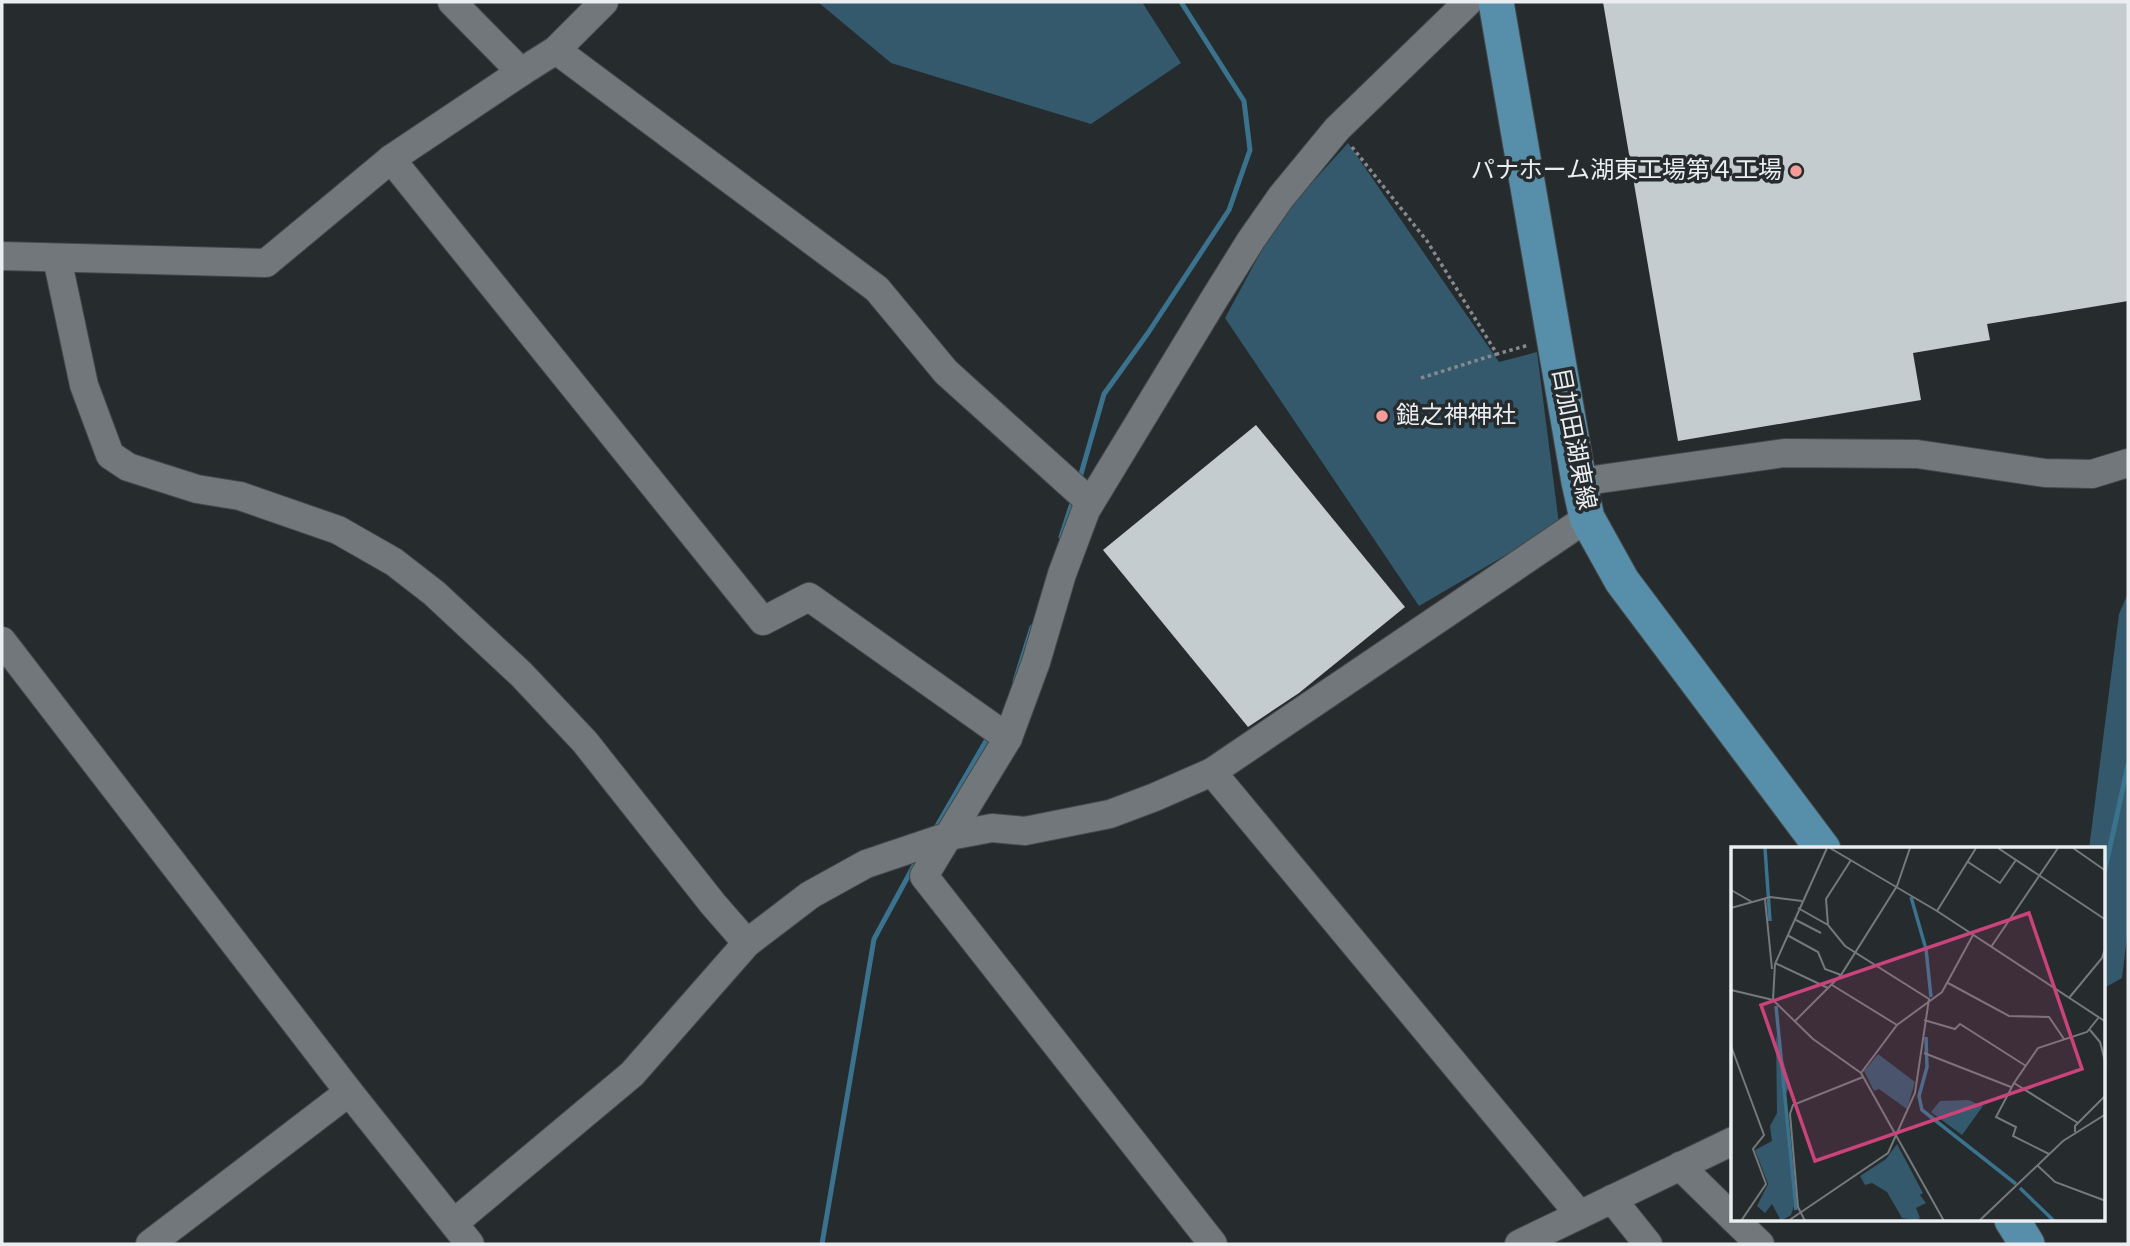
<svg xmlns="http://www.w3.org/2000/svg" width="2130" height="1246" viewBox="0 0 2130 1246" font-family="'Alegreya Sans','Noto Sans JP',sans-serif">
  <rect width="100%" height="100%" fill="#262b2e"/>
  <g fill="#34596c">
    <path d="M818,2h324l39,61 -90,61 -200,-61z"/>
    <path d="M1348,143l151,219 38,-10 22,172 -140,82 -194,-288 53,-98z"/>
    <path d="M2128,593v336l-6,49 -18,10v-139h-15l30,-235z"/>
  </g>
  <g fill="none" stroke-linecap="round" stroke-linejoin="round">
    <g stroke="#3b728e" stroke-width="5">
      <path d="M1079,481l25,-87 44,-61 81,-123 21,-60 -6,-49 -63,-99"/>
      <path d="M1061,537l12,-37"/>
      <path d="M1015,681l17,-54"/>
      <path d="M934,831l56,-97"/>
      <path d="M2104,874l24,-109"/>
      <path d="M822,1244l52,-305 44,-81"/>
    </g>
  </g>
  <g fill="#c5cccf">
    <path d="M1603,2h525v299l-141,23 3,16 -77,13 8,47 -243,41z"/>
    <path d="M1256,425l149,182 -106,86 -51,34 -145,-177z"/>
  </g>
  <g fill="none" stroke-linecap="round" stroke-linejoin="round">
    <g stroke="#44484a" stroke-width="30">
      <g id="minor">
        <path d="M556,50l321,239 69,83 144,130"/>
        <path d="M521,72l35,-22 48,-48"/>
        <path d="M391,159l372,462 46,-24 199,141"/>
        <path d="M2,256l264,7 125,-104 130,-87 -69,-70"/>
        <path d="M57,258l27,127 26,70 18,12 69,22 43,7 98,34 56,32 40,31 87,81 64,68 128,162 34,39"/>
        <path d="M1579,482l205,-29 133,1 128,19 47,1 36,-11"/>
        <path d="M2,641l347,451 121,152"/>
        <path d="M1212,772l367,442"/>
        <path d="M1680,1166l53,52"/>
        <path d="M1612,1199l36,45"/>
        <path d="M1735,1220l25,24"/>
        <path d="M454,1223l178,-149 115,-131 63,-48 56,-31 83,-28 43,-8 33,3 85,-17 45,-17 57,-25 375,-254"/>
        <path d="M150,1244l199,-152"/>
        <path d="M1213,1244l-289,-368 84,-138 28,-76 26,-88 24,-64 127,-209 38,-61 30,-43 56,-68 131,-127"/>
        <path d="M1519,1244l214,-103"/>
      </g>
    </g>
    <g stroke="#44484a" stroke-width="37">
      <g id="major">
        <path d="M1496,2l83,480 8,36 35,63 201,268"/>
        <path d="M2012,1220l15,24"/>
      </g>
    </g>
    <g stroke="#868a8c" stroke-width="3.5" stroke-dasharray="3.5 3.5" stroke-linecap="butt">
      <path d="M1352,147l75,94 70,113 32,-9"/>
      <path d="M1421,378l76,-24"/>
    </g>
    <use href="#minor" stroke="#71777a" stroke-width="28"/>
    <use href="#major" stroke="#578ea9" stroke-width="35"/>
  </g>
  <g fill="#f59b98" stroke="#262b2e" stroke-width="2.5">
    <circle cx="1796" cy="171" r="7"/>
    <circle cx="1382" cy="416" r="7"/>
  </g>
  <g text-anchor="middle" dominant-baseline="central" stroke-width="7" stroke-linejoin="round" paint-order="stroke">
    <g font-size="24" fill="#ebeef0" stroke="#262b2e" text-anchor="end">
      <text x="1782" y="171">パナホーム湖東工場第４工場</text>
      <text x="1396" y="416" text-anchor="start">鎚之神神社</text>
    </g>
    <g font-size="24" fill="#ebeef0" stroke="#262b2e">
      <text transform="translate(1573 439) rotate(79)">目加田湖東線</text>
    </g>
  </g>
  <g transform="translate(1731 847)">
    <rect width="374" height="374" fill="#262b2e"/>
    <path d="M45,189l14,48 -6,15 10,107 -3,9 -10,6 -9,-17 -7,9 -8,-7 11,-22 -13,-34 17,-9 -2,-15 7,-13zM147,207l37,28 -8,27 -28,-20 -5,2 -10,-20zM237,253l15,6 -21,29 -31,-23 9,-11zM166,297l26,49 -3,2 6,8 -10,5 4,10 -4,2 -14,-2 -15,-26 -15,-9 -7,2 -5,-9 26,-17z" fill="#34596c"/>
    <path fill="none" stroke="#3b728e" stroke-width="3.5" d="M34,1l5,73M180,50l15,52 5,48M45,159l20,204M195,190l1,30 -8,29 3,14 94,74M289,341l34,33"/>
    <path fill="none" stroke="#75797c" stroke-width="2" d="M99,1l107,63 169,111M267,1l108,72M342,1l33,23M237,15l32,21 16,-23M0,43l21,12M34,52l7,70M0,61l39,-11 32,4M206,64l39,-63M63,72l27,14M97,78l-2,-26 25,-39M56,88l31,17 7,17 16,6M260,100l67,-99M44,116l53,25M217,136l61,33 40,1 15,22M101,138l65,40M0,143l42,10 40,39 48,34 83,148M338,151l33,-40 4,-12M42,153l2,-36 52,-116M193,173l31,9 5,-5 66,42M64,174l46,-46 56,-89 13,-38M359,183l10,12 6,23M0,199l33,89 -11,14 13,35 -25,37M193,206l87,34M130,226l36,-48 45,-33 31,-57M283,236l-18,34 20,10 -3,9 36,18M347,276l-64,-40 24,-35 49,-16 12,-15M344,285v-6l31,-31M306,318l18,17 51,19M57,374l100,-68 27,-60 14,-94 -84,-53 -17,-21 -30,-17M74,374l-7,-14 -8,-93 3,-9 70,-28M248,374l84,-80 43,-27"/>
    <path fill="#ca4379" fill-opacity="0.15" stroke="#ca4379" stroke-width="3.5" d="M298,66l53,156 -267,92 -54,-156z"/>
    <rect width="374" height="374" fill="none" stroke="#ebeef0" stroke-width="3.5"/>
  </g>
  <rect width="2130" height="1246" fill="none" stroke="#ebeef0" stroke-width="7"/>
</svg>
